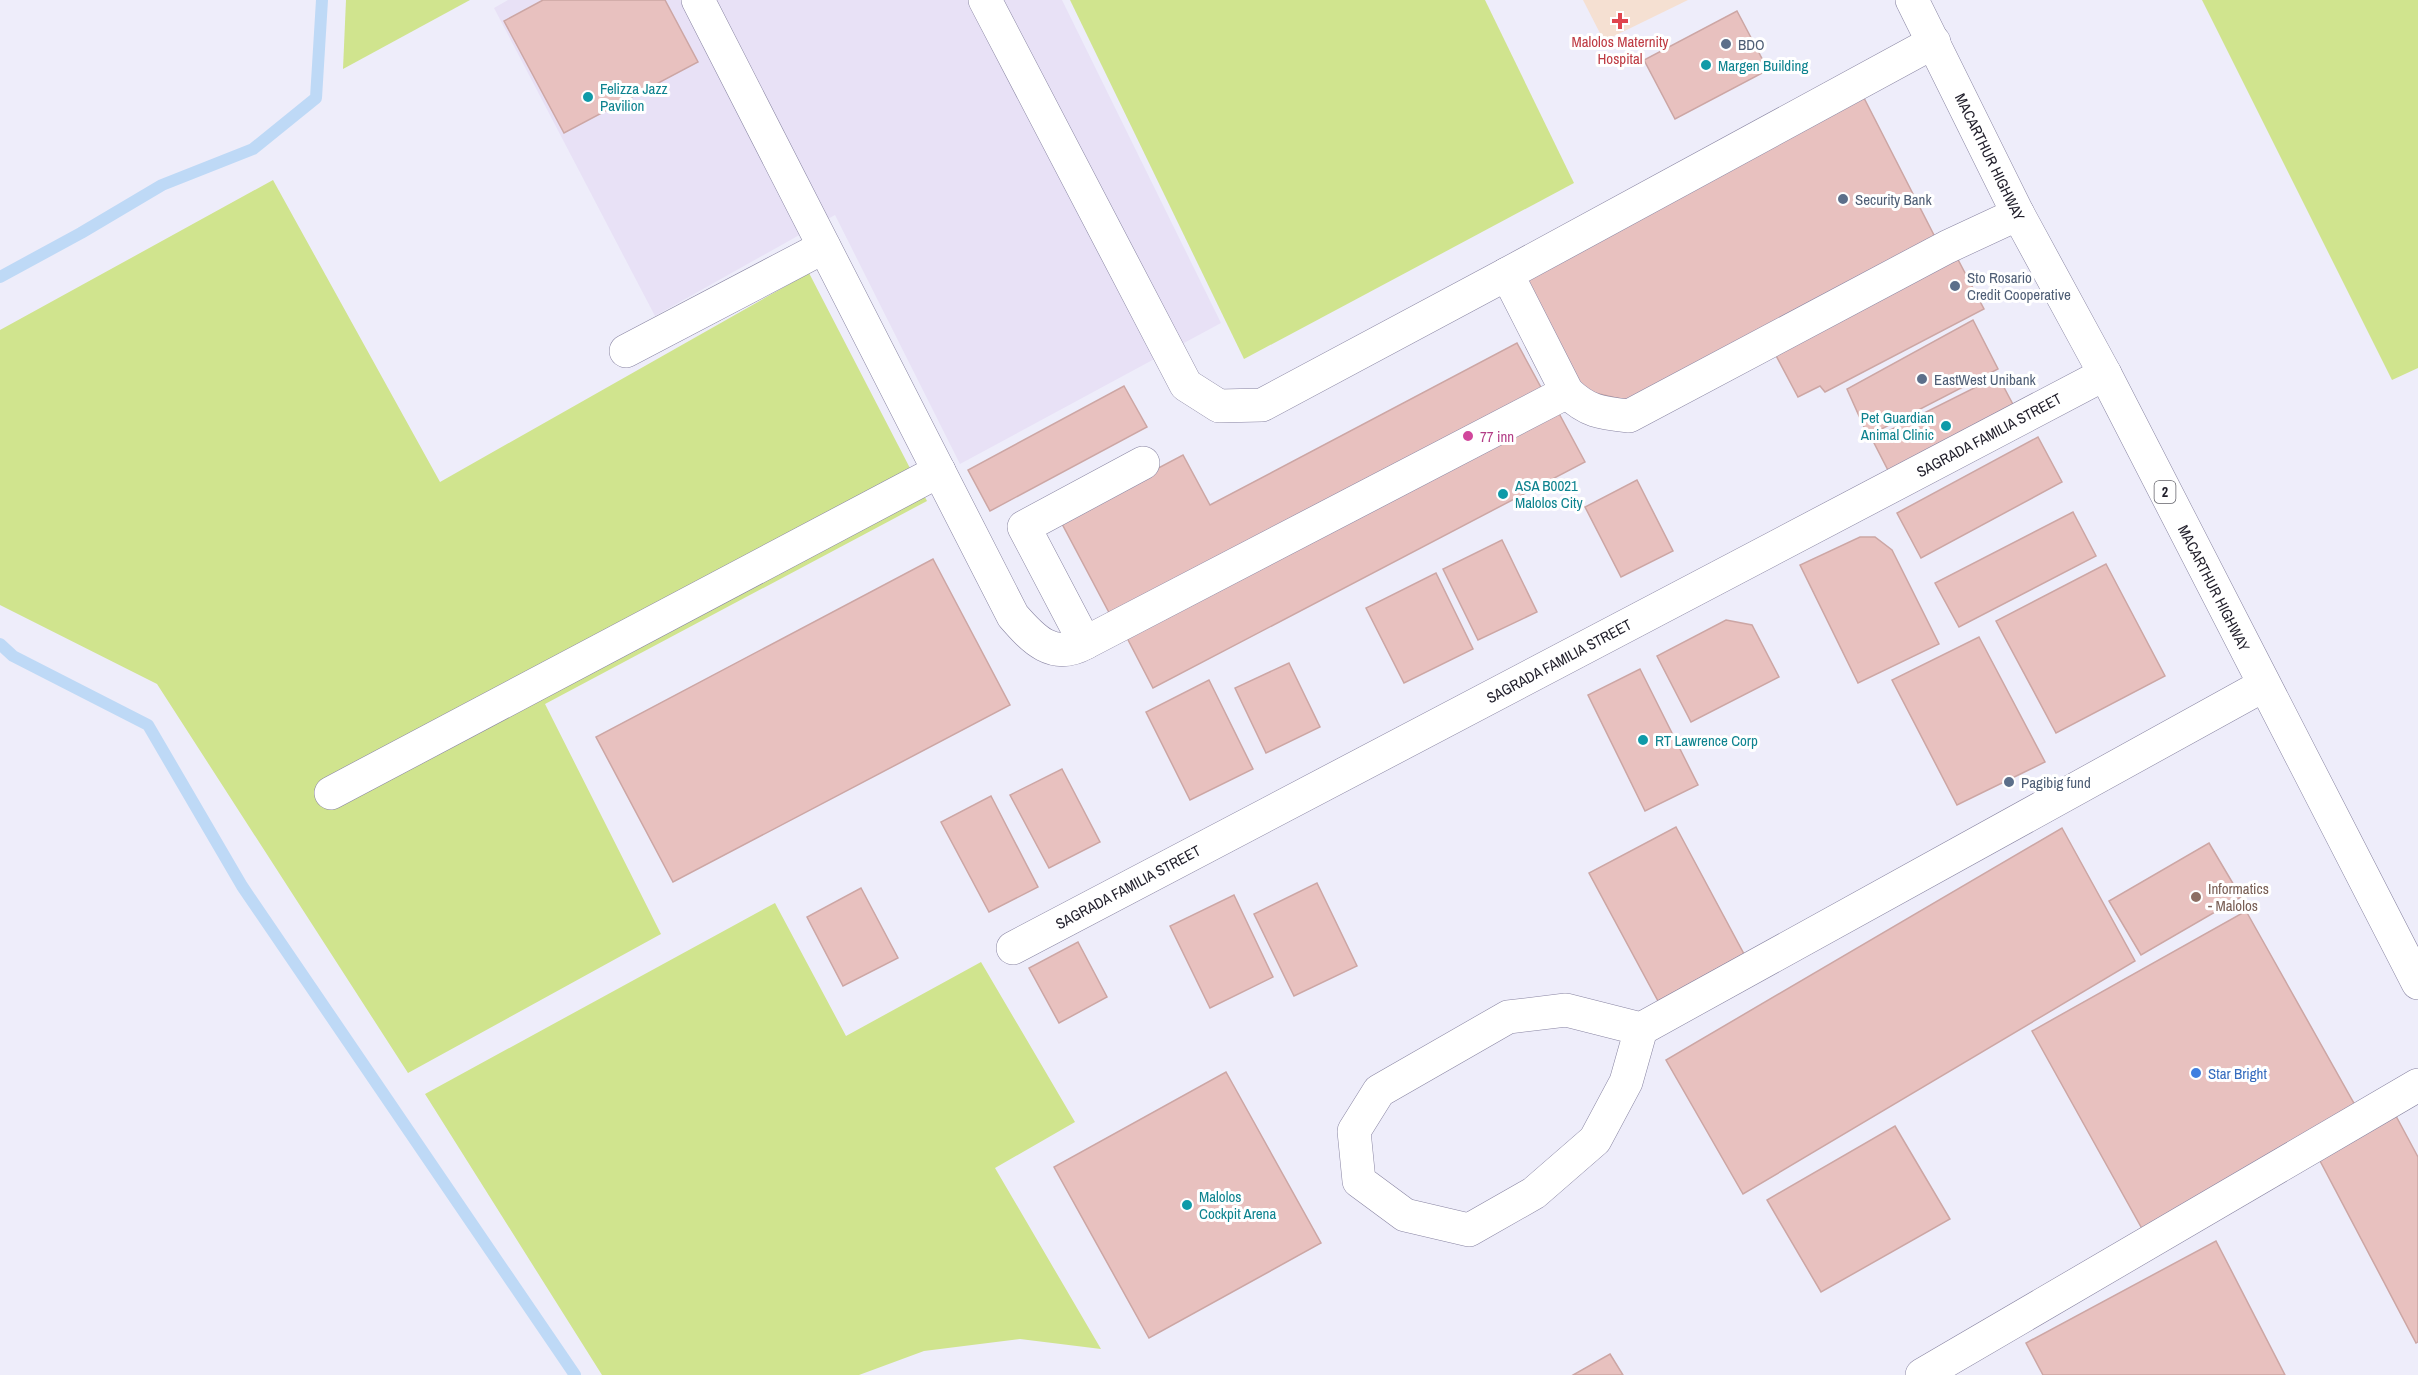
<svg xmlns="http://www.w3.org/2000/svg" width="2418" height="1375" viewBox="0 0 2418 1375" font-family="'Archivo Narrow',sans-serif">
  <rect width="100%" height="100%" fill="#eeedfa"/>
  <path fill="#e8e1f6" d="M508,0h554l159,323 -261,141 -125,-249 -180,101 -161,-308z"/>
  <path fill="#f5e0d2" d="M1583,0h105l-84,41z"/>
  <g fill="#d0e48e">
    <path d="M346,0h124l-127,69z"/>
    <path d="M1070,0h415l89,183 -330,176z"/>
    <path d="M2202,0h216v368l-26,12z"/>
    <path d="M273,180l167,302 369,-209 118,228 -382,203 116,230 -253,139 -251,-389 -157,-79v-275z"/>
    <path d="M775,903l71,133 135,-74 94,160 -80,46 106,181 -81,-10 -96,12 -65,24h-257l-177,-281z"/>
  </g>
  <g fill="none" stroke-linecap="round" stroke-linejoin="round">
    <g stroke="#bed9f6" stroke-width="12">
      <path d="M0,277l81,-44 81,-48 91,-36 63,-51 6,-98"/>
      <path d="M0,644l13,12 135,69 94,161 333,489"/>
    </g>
  </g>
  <g fill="#e8c1bf" stroke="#cca6a4" stroke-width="1.5">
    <path d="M543,0h122l33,62 -134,71 -60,-112z"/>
    <path d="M1737,11l31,59 -93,49 -31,-59z"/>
    <path d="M1863,96l75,147 -300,160 -56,-13 -56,-111z"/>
    <path d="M1955,254l29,55 -159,83 -5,-6 -22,11 -25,-47z"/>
    <path d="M1973,320l25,49 -130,67 -21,-47z"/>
    <path d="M1517,343l27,50 -431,227 -53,-100 123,-65 27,50z"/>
    <path d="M1998,376l20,38 -126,64 -20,-39z"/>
    <path d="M1124,386l23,41 -157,84 -22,-41z"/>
    <path d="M1555,406l30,56 -432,226 -29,-56z"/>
    <path d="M2038,437l24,45 -141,76 -24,-45z"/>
    <path d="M1637,480l36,71 -52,26 -36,-70z"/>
    <path d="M2073,512l23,44 -137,71 -24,-44z"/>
    <path d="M1860,537h15l17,13 47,94 -81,39 -58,-118z"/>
    <path d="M1502,540l35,72 -59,28 -35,-71z"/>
    <path d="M933,559l77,146 -337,177 -77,-145z"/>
    <path d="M2106,564l59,112 -109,57 -60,-112z"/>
    <path d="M1436,573l37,76 -69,34 -38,-75z"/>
    <path d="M1726,620l26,5 27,52 -88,45 -34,-66z"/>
    <path d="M1979,637l66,125 -88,43 -65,-125z"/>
    <path d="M1289,663l31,64 -54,26 -31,-65z"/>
    <path d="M1640,669l58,116 -53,26 -57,-116z"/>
    <path d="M1209,680l44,89 -63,31 -44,-88z"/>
    <path d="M1062,769l38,73 -51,26 -39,-73z"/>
    <path d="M991,796l47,91 -49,25 -48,-90z"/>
    <path d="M1676,827l68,127 -86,47 -69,-128z"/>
    <path d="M2062,828l73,133 -392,233 -77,-134z"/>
    <path d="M2209,843l32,54 -100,58 -32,-54z"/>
    <path d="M1317,883l40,83 -63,30 -40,-82z"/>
    <path d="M861,888l37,70 -55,28 -36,-69z"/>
    <path d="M1234,895l39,82 -63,31 -40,-82z"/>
    <path d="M2246,911l114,203 -215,120 -113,-203z"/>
    <path d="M1078,942l29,55 -48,26 -30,-55z"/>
    <path d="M1226,1072l95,171 -172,95 -95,-171z"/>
    <path d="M2396,1116l22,41v185l-2,1 -98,-186z"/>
    <path d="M1895,1126l55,93 -129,73 -54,-92z"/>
    <path d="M2216,1241l69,134h-242l-17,-32z"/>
    <path d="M1610,1354l13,21h-50z"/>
  </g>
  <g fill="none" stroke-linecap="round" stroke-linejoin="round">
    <g stroke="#8884a2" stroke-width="34">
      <g id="minor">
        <path d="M698,0l315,616c20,23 40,45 72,27"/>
        <path d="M985,0l201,385 33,21 43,-1 245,-131"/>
        <path d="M1934,42l-427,232 60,118c21,20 34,21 62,24l318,-169 71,-33"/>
        <path d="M626,351l198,-104"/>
        <path d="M1143,463l-119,64 61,116 482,-251"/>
        <path d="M331,793l608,-322"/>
        <path d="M1013,948l1092,-574"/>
        <path d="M1641,1029l-15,53 -31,58 -61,53 -65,37 -64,-15 -46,-34 -5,-50 25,-40 129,-74 58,-7 75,19 623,-344"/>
        <path d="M1922,1375l496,-290"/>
      </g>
    </g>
    <g stroke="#8884a2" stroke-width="34">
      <path id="highway" d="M1912,0l106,214 87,160 313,609"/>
    </g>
    <use href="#minor" stroke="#fff" stroke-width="33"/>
    <use href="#highway" stroke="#fff" stroke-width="33"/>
  </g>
  <path fill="#e0444e" stroke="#fff" stroke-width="2" d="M1617 12h6v6h6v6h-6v6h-6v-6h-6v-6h6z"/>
  <g fill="#5c6f8a" stroke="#fff" stroke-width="2">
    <circle cx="1726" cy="44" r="6"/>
    <circle cx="1843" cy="199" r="6"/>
    <circle cx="1955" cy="286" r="6"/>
    <circle cx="1922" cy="379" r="6"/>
    <circle cx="2009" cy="782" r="6"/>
  </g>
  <g fill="#0f9aa8" stroke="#fff" stroke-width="2">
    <circle cx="1706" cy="65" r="6"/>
    <circle cx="588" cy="97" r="6"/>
    <circle cx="1946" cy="426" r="6"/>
    <circle cx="1503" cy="494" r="6"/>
    <circle cx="1643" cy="740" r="6"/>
    <circle cx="1187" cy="1205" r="6"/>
  </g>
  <circle fill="#d1479c" stroke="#fff" stroke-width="2" cx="1468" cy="436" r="6"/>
  <circle fill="#8d6e63" stroke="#fff" stroke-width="2" cx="2196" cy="897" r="6"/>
  <circle fill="#3f7fe0" stroke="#fff" stroke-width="2" cx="2196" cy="1073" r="6"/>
  <g text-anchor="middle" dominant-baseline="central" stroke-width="6" stroke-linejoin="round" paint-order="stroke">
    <rect fill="#fff" stroke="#63626a" stroke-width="1.5" x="2154.5" y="481" width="21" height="22" rx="4.5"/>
    <g font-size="14" font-weight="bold" fill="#201e2a">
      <text x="2165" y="492">2</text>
    </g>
    <g font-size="15" fill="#be3a42" stroke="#fff">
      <text x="1620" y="41">Malolos Maternity<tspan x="1620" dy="17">Hospital</tspan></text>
    </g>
    <g font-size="15" fill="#4e5e75" stroke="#fff" text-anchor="start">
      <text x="1738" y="44">BDO</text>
      <text x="1855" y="199">Security Bank</text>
      <text x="1967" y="277">Sto Rosario<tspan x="1967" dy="17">Credit Cooperative</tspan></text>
      <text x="1934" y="379">EastWest Unibank</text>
      <text x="2021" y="782">Pagibig fund</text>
    </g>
    <g font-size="15" fill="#0d838f" stroke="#fff" text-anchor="start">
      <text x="1718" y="65">Margen Building</text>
      <text x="600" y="88">Felizza Jazz<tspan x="600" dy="17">Pavilion</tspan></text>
      <text x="1934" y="417" text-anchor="end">Pet Guardian<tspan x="1934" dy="17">Animal Clinic</tspan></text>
      <text x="1515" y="485">ASA B0021<tspan x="1515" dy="17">Malolos City</tspan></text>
      <text x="1655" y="740">RT Lawrence Corp</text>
      <text x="1199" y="1196">Malolos<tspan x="1199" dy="17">Cockpit Arena</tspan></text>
    </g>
    <g font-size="15" fill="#201e2a" stroke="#fff">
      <text transform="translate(1990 157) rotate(64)">MACARTHUR HIGHWAY</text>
      <text transform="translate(1989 435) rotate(-28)">SAGRADA FAMILIA STREET</text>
      <text transform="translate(2214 588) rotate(63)">MACARTHUR HIGHWAY</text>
      <text transform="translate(1559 661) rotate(-28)">SAGRADA FAMILIA STREET</text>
      <text transform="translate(1128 887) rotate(-28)">SAGRADA FAMILIA STREET</text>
    </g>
    <g font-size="15" fill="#b23c85" stroke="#fff" text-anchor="start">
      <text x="1480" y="436">77 inn</text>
    </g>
    <g font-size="15" fill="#785e54" stroke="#fff" text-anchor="start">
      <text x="2208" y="888">Informatics<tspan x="2208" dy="17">- Malolos</tspan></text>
    </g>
    <g font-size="15" fill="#366cbe" stroke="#fff" text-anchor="start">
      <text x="2208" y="1073">Star Bright</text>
    </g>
  </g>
</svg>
